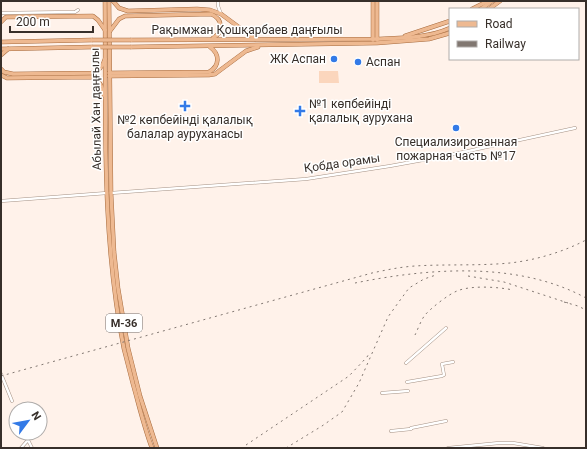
<svg xmlns="http://www.w3.org/2000/svg" width="587" height="449" viewBox="0 0 587 449" font-family="Roboto,sans-serif">
  <rect width="100%" height="100%" fill="#fff2ea"/>
  <path fill="#fbd6bd" d="M319,71h19l1,12h-20z"/>
  <g fill="none" stroke-linecap="round" stroke-linejoin="round">
    <g stroke="#a59285" stroke-width="3.5">
      <g id="minor">
        <path d="M218,1v5l3,8"/>
        <path d="M1,13l74,-1 3,-2"/>
        <path d="M111,193l195,-14 84,-13 55,-10 130,-28"/>
        <path d="M1,201l106,-8"/>
        <path d="M406,363l40,-35"/>
        <path d="M1,374l11,27"/>
        <path d="M407,382l35,-6 2,-1 -2,-11 11,-2"/>
        <path d="M382,393l26,-2"/>
        <path d="M411,428l35,-7"/>
        <path d="M391,431l20,-2"/>
        <path d="M21,448l7,-8 4,8"/>
        <path d="M448,448l51,-5h14l30,5"/>
      </g>
    </g>
    <g stroke="#a76b3e" stroke-width="4.5">
      <g id="major">
        <path d="M105,1c1,116 -4,234 19,348 3,12 6,23 9,35 6,21 11,43 19,64"/>
        <path d="M109,1l2,192 3,59 4,36 10,60 12,48 17,52"/>
        <path d="M113,1l6,7 9,3 69,-2 13,1 11,4 34,25"/>
        <path d="M373,1v39"/>
        <path d="M377,1v39"/>
        <path d="M472,9l16,-8"/>
        <path d="M481,9l11,-8"/>
        <path d="M489,9l11,-8"/>
        <path d="M1,22l5,-5 87,-1 5,4 7,10"/>
        <path d="M110,31l9,-12 6,-3 86,-2c12,5 13,18 2,24"/>
        <path d="M405,36l45,-15"/>
        <path d="M131,40l246,-1c24,-1 51,-1 73,-11"/>
        <path d="M1,42l91,-2"/>
        <path d="M131,47l246,-4 52,-4 21,-6"/>
        <path d="M1,49l91,-2"/>
        <path d="M1,55l7,-6"/>
        <path d="M1,69l3,3 9,2 79,-1c7,-2 11,-7 13,-14"/>
        <path d="M109,73l100,-1c11,-6 11,-18 1,-25"/>
        <path d="M1,75l6,3 86,-1c8,5 9,10 11,18"/>
        <path d="M109,76l100,-1 6,-1 4,-3 27,-20 12,-4"/>
      </g>
    </g>
    <use href="#minor" stroke="#fff" stroke-width="2.5"/>
    <use href="#major" stroke="#eeb991" stroke-width="3.5"/>
    <g stroke="#817771" stroke-width="1" stroke-dasharray="2 4" stroke-linecap="butt">
      <path d="M468,276l36,6 64,21"/>
      <path d="M355,283c74,-15 163,-22 231,15"/>
      <path d="M564,302l14,4 8,4"/>
      <path d="M415,335c3,-6 6,-15 10,-20 6,-7 24,-21 32,-24 14,-6 42,-4 56,-1"/>
      <path d="M1,376l371,-103c14,-3 28,-6 43,-7 31,-2 63,0 95,-3 26,-3 53,-11 76,-23"/>
      <path d="M246,445l103,-69 18,-19 3,-5"/>
      <path d="M286,448l36,-22 20,-14 17,-29 29,-66 10,-14 11,-15 15,-9 12,-4"/>
    </g>
    <g stroke="#a76b3e" stroke-width="4.5" stroke-linecap="butt">
      <g id="major-bridge">
        <path d="M92,40h39"/>
        <path d="M92,47h39"/>
      </g>
    </g>
    <use href="#major-bridge" stroke="#eeb991" stroke-width="3.5"/>
  </g>
  <g fill="#337ae7" stroke="#fff" stroke-width="1.5">
    <circle cx="334" cy="59" r="4"/>
    <circle cx="358" cy="62" r="4"/>
    <path d="M183 100h4v4h4v4h-4v4h-4v-4h-4v-4h4z"/>
    <path d="M298 105h4v4h4v4h-4v4h-4v-4h-4v-4h4z"/>
    <circle cx="456" cy="128" r="4"/>
  </g>
  <g text-anchor="middle" dominant-baseline="central" stroke-width="3" stroke-linejoin="round" paint-order="stroke">
    <rect fill="#fff" stroke="#736d6a" stroke-width="1" x="106" y="314" width="36" height="18" rx="3"/>
    <g font-size="11" font-weight="bold" fill="#372f2a">
      <text x="124" y="323">M-36</text>
    </g>
    <g font-size="12" fill="#372f2a" stroke="#fff">
      <text x="247" y="30">Рақымжан Қошқарбаев даңғылы</text>
      <text transform="translate(96 109) rotate(-91)">Абылай Хан даңғылы</text>
      <text transform="translate(342 163) rotate(-8)">Қобда орамы</text>
    </g>
    <g font-size="12" fill="#372f2a" stroke="#fff" text-anchor="start">
      <text x="326" y="59" text-anchor="end">ЖК Аспан</text>
      <text x="366" y="62">Аспан</text>
      <text x="309" y="104">№1 көпбейінді<tspan x="309" dy="14">қалалық аурухана</tspan></text>
      <text x="185" y="120" text-anchor="middle">№2 көпбейінді қалалық<tspan x="185" dy="14">балалар ауруханасы</tspan></text>
      <text x="456" y="142" text-anchor="middle">Специализированная<tspan x="456" dy="14">пожарная часть №17</tspan></text>
    </g>
  </g>
  <rect width="587" height="449" fill="none" stroke="#372f2a" stroke-width="4"/>
  <rect x="449" y="8" width="130" height="52" fill="#ffffff" stroke="#afacaa"/>
  <rect x="457" y="21" width="20" height="6" fill="#eeb991" stroke="#afacaa"/>
  <text x="485" y="28" font-size="12" fill="#372f2a">Road</text>
  <rect x="457" y="41" width="20" height="6" fill="#817771" stroke="#afacaa"/>
  <text x="485" y="48" font-size="12" fill="#372f2a">Railway</text>
  <g transform="translate(28 421) rotate(58)"><circle r="19" fill="#ffffff" stroke="#afacaa"/>
  <path d="M0-3L7 15L0 10L-7 15Z" fill="#337ae7"/>
  <text y="-6" font-size="11" font-weight="bold" text-anchor="middle" fill="#372f2a">N</text>
  </g>
  <path d="M10 26v6h83v-6" fill="none" stroke="#372f2a" stroke-width="2"/>
  <text x="16" y="26" font-size="12" fill="#372f2a" stroke="#ffffff" stroke-width="3" paint-order="stroke">200 m</text>
</svg>
